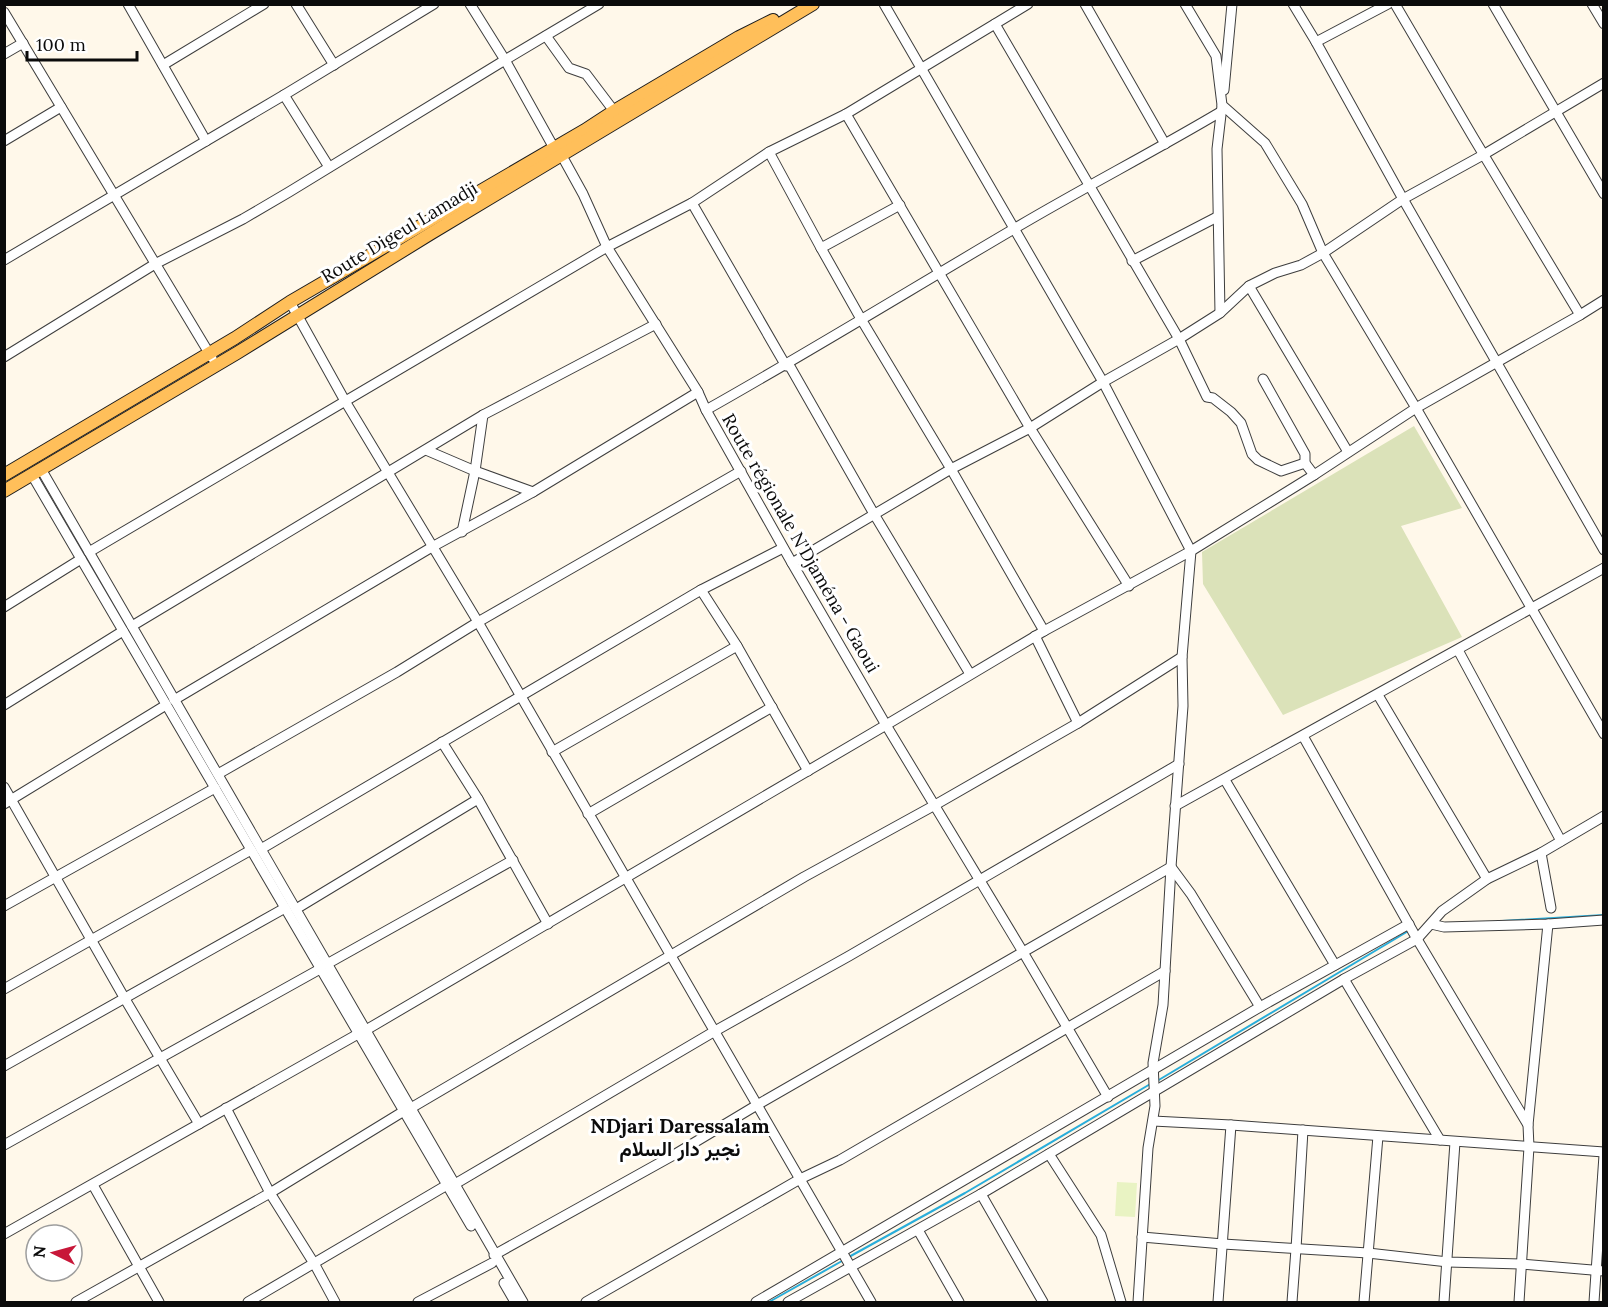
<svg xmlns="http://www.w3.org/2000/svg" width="1608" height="1307" viewBox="0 0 1608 1307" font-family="Lora,Vazirmatn,serif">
  <rect width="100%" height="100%" fill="#fff8ea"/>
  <path fill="#dbe2b9" d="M1414,426l48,82 -61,18 61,111 -179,78 -80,-131 -1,-32z"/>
  <path fill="#e9f3c3" d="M1117,1182l20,1 -2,34 -20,-1z"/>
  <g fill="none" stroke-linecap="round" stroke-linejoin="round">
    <g stroke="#29adda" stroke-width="2">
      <path d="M1502,921l102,-6"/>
      <path d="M1157,1081l253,-151"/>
      <path d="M847,1258l118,-65 187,-110"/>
      <path d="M769,1302l73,-41"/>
    </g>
    <g stroke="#3e3e3e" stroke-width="11">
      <g id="minor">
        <path d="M128,4l78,137"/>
        <path d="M296,4l38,61"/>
        <path d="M470,4l35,56 49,88 8,8 21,38 24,53 91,145 8,18 86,153 94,162 137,227 85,145"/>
        <path d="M884,4l219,378 88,169 -9,106 1,49 -12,161 -6,104 -2,34 -10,58 2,43 -7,42 -10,154"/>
        <path d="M1085,4l80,140"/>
        <path d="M1185,4l31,52 6,49 43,38 37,61 21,49 93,155 188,326"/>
        <path d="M1293,4l23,38 87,157 201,351"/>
        <path d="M1395,4l78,133 107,178"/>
        <path d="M1493,4l111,190"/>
        <path d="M1592,4l12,20"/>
        <path d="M4,12l208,346"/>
        <path d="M995,24l184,315 28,58 6,1 18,14 10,11 11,31 6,6 23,11 24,-8"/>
        <path d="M546,36l23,32 17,6 28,37"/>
        <path d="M1316,42l72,-38"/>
        <path d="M4,54l19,-11"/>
        <path d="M163,65l101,-61"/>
        <path d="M1224,90l8,-86"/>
        <path d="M284,95l45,72"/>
        <path d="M846,114l184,314 99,158"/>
        <path d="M4,141l57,-34"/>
        <path d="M769,152l52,96 40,71 90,150 93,162"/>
        <path d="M692,203l94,163"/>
        <path d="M821,248l79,-43"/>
        <path d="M4,260l280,-165 150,-91"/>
        <path d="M1132,261l85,-44"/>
        <path d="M1249,286l99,166"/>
        <path d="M290,302l55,99 133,221 393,680"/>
        <path d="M1220,313l-3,-164 5,-43"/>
        <path d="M4,357l151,-93 88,-45 46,-27 216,-132 94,-56"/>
        <path d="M788,363l86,151 96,160"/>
        <path d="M1263,379l42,75v9l9,12"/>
        <path d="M706,410c103,-58 204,-120 306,-180 69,-41 141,-78 210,-119"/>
        <path d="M426,450l49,21 58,21"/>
        <path d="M41,469l482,833"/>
        <path d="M32,475l439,751"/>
        <path d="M462,532l13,-61 8,-56"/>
        <path d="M783,548l-82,42 36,56 71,125"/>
        <path d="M89,552l518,-305 85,-44 77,-51 77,-38 182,-110"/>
        <path d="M792,563l159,-94 79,-41 73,-46 76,-43 41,-26 29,-27 26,-13 26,-8 22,-12 80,-54 80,-44 121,-72"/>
        <path d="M4,607l77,-48"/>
        <path d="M132,626l351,-211 173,-91"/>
        <path d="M1035,636l43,87"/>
        <path d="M1458,650l103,191"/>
        <path d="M1378,695l109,184"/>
        <path d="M174,700l258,-153 101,-55 165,-100"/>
        <path d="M4,705l119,-74"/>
        <path d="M1303,736l114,203 111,186 1,22 -10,155"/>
        <path d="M442,742l36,57 70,125"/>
        <path d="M552,752l185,-106"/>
        <path d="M218,774l179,-102 81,-50 263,-151"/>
        <path d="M1225,780l110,185"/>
        <path d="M4,787l121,212 74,125"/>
        <path d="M4,804l162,-99"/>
        <path d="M1175,806l429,-238"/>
        <path d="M588,814l184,-107"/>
        <path d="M261,849l440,-259"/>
        <path d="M1541,853l10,55"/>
        <path d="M4,906l211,-118"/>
        <path d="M296,909l182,-110"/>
        <path d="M1431,924l13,3 104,-3 56,-4"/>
        <path d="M327,964l186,-104"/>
        <path d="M1344,979l96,161"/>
        <path d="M4,989l247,-139"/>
        <path d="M366,1030l520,-305 158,-94 147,-80 123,-76 102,-67 164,-93 24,-15"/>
        <path d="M4,1066l281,-158"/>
        <path d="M226,1108l44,85 45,72 20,37"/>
        <path d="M411,1108l393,-231 131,-72 143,-82 104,-66"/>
        <path d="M1153,1121l78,4 373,27"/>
        <path d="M1528,1125l20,-201"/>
        <path d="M4,1145l316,-176"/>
        <path d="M1049,1154l52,81 20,67"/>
        <path d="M455,1184l260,-153 134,-75 330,-192"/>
        <path d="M93,1185l66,117"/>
        <path d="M981,1194l62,108"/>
        <path d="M918,1230l41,72"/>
        <path d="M4,1234l354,-200"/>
        <path d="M1142,1237l81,7 145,9 80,9 73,2 83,7"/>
        <path d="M494,1255l178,-99 85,-51 414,-238 20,27 69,113"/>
        <path d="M504,1283l11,19"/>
        <path d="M76,1302l194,-109 134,-82"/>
        <path d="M248,1302l199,-117"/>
        <path d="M418,1302l74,-39"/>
        <path d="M586,1302l214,-123 40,-19 325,-189"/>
        <path d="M756,1302l504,-295 149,-83"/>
        <path d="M788,1302l193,-108 363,-215 73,-40 25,-28 45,-32 54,-26 63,-37"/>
        <path d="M1218,1302l13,-177"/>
        <path d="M1292,1302l4,-53 7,-119"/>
        <path d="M1364,1302l14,-166"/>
        <path d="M1444,1302l11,-160"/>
        <path d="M1594,1302l10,-147"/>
      </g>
    </g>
    <g stroke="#1c1c1c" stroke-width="14">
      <g id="major">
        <path d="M4,475l231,-137 55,-36 295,-172 29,-19 125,-74 34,-17"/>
        <path d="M4,491l233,-138 193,-119 383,-230"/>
      </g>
    </g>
    <use href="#minor" stroke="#fff" stroke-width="9"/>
    <use href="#major" stroke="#ffbf5a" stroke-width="12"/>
  </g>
  <g text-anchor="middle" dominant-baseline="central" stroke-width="6" stroke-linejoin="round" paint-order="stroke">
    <g font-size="18" fill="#0b0b0b" stroke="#fff">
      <text transform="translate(399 232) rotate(-31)">Route Digeul Lamadji</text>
      <text transform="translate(801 543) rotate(60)">Route régionale N'Djaména - Gaoui</text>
    </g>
    <g font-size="20" font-weight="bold" fill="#0b0b0b" stroke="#fff">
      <text x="680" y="1125">NDjari Daressalam<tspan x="680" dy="23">نجير دار السلام</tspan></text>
    </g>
  </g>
  <rect width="1608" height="1307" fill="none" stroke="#0b0b0b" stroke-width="12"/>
  <g transform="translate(54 1253) rotate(275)"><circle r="28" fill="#ffffff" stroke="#9d9d9d" stroke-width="1.5"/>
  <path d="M0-4.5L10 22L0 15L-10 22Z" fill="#c81739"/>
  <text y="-9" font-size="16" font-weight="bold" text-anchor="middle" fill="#0b0b0b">N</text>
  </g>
  <path d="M27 51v9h110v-9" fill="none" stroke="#0b0b0b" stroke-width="3"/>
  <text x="36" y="51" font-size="18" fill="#0b0b0b" stroke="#ffffff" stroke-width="4.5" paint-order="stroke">100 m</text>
</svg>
